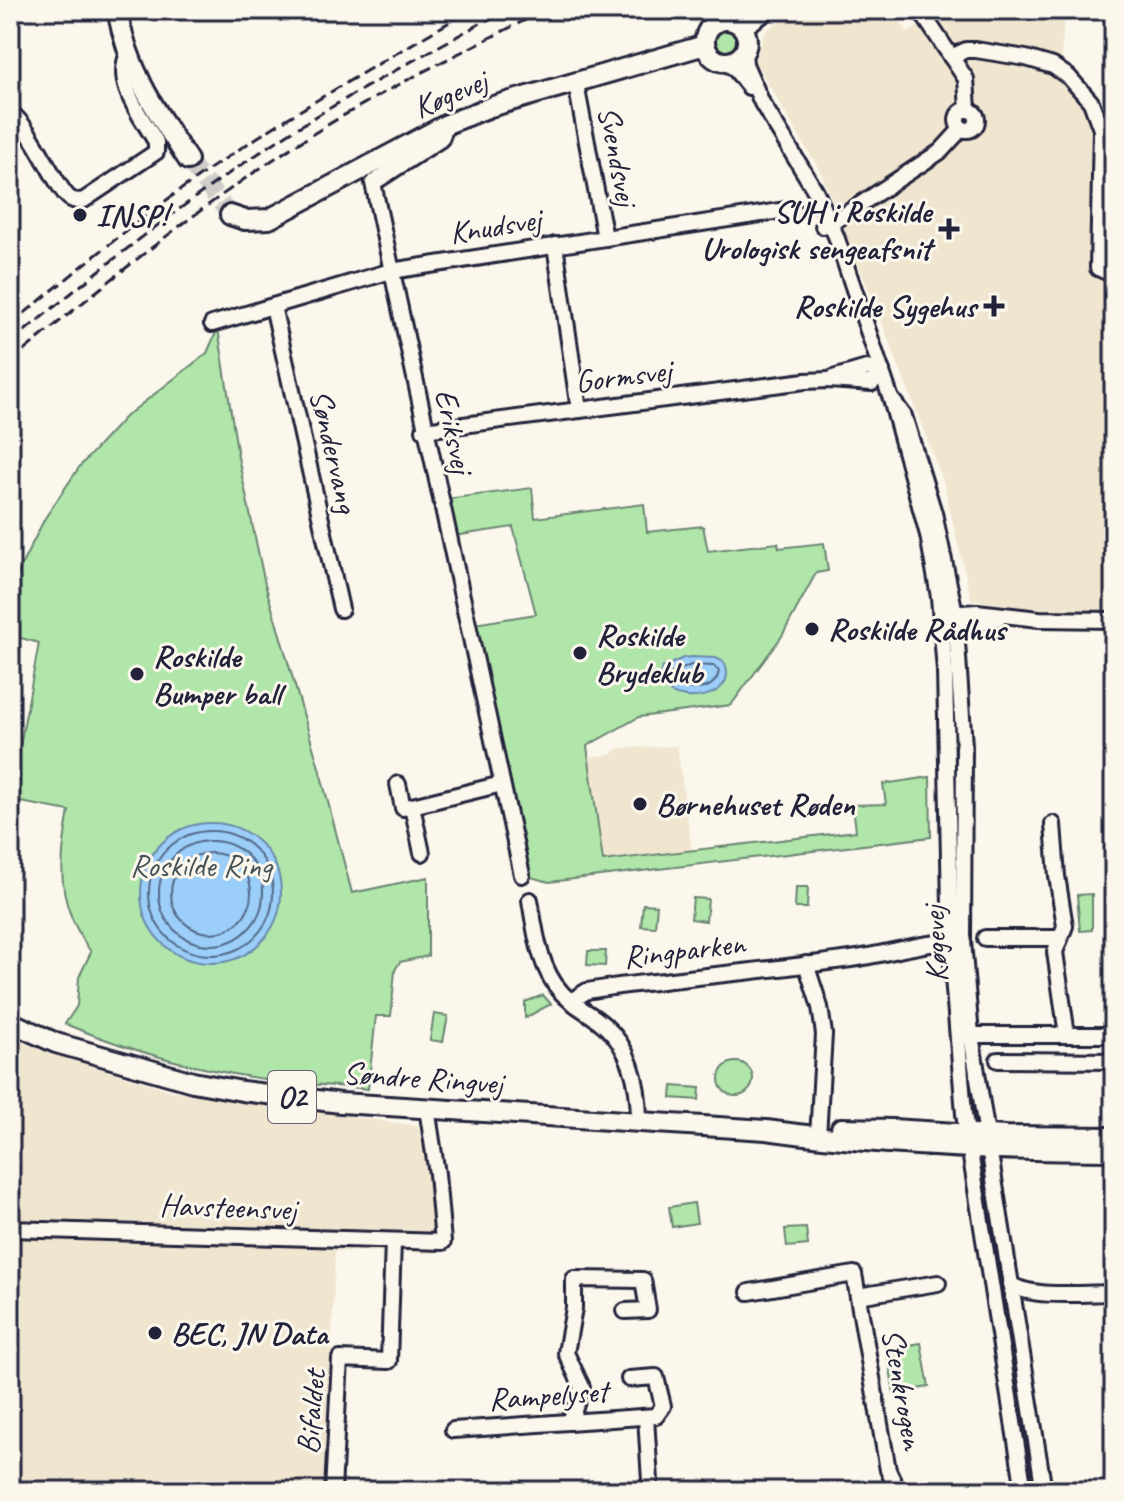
<svg xmlns="http://www.w3.org/2000/svg" width="1124" height="1501" viewBox="0 0 1124 1501" font-family="Caveat,sans-serif">
  <rect width="100%" height="100%" fill="#fbf7ec"/>
  <filter id="ink" filterUnits="userSpaceOnUse"><feTurbulence type="fractalNoise" baseFrequency=".0125" numOctaves="2"/><feDisplacementMap in="SourceGraphic" scale="16" xChannelSelector="R" yChannelSelector="G"/><feConvolveMatrix kernelMatrix="1 2 1 2 8 2 1 2 1" color-interpolation-filters="sRGB"/></filter>
  <g filter="url(#ink)">
    <g fill="#f0e6d0">
      <path d="M794,10h96l18,22 40,-22h117l-4,47 32,36 12,22 -2,144 11,15v336l-89,-1 -54,-10 -28,-118 -55,-143 -67,-165 -66,-111 9,-30z"/>
      <path d="M677,746l15,105 -89,10 -15,-104 24,-3 6,-6z"/>
      <path d="M10,1036l30,14 133,41 245,35 13,59 4,68 -100,-2 -8,239 -178,-5 -1,6h-138z"/>
    </g>
    <g fill="#b0e6a9" stroke="#698472" stroke-width="2">
      <circle cx="725" cy="41" r="14"/>
      <path d="M218,328l20,129 27,127 53,180 34,129 76,-16v79l-28,6 -5,8 -4,46h-15l-8,73c-32,-4 -65,-4 -97,-9 -74,-10 -137,-28 -206,-56l12,-18 2,-29 12,-25c-35,-49 -32,-85 -22,-141l-59,-11 29,-157 -29,-8v-37l11,-32 24,-48 35,-52 45,-49 82,-64z"/>
      <path d="M532,488l3,30 109,-14 3,28 56,-6 5,25 70,-8 1,5 45,-5 4,28 -12,2 -34,63 -51,69 -92,12 -52,29 16,115 253,-30 -3,-26 33,-1 -3,-20 47,-7 1,60 -382,45 -22,-6 -53,-252 62,-10 -23,-87 -60,9 -8,-37z"/>
      <path d="M796,887h12l-1,21h-12z"/>
      <path d="M1092,894v36l-12,1 -3,-36z"/>
      <path d="M693,898l15,1 -2,22 -15,-2z"/>
      <path d="M643,904l14,1 -2,22 -14,-1z"/>
      <path d="M588,951h18l-1,15 -18,-1z"/>
      <path d="M543,995l8,9 -26,14v-16z"/>
      <path d="M434,1014l14,2 -5,26 -13,-2z"/>
      <circle cx="736" cy="1079" r="17"/>
      <path d="M672,1086l28,2 -1,12 -28,-2z"/>
      <path d="M694,1203l3,20 -25,4 -3,-20z"/>
      <path d="M806,1228l2,17 -21,2 -2,-18z"/>
      <path d="M921,1343l8,44 -35,6 -7,-44z"/>
    </g>
    <g fill="#9bcef8" stroke="#6b89ac" stroke-width="2">
      <path d="M691,657l25,1 8,4c18,36 -50,48 -66,19l4,-13 21,-10z"/>
      <circle cx="211" cy="893" r="70"/>
    </g>
    <g fill="none" stroke-linecap="round" stroke-linejoin="round">
      <g stroke="#526787" stroke-width="2">
        <path d="M691,665l23,1 5,5c-4,24 -36,20 -52,10l1,-6z"/>
        <circle cx="211" cy="893" r="62"/>
        <circle cx="211" cy="893" r="52"/>
        <circle cx="211" cy="893" r="40"/>
      </g>
      <path stroke="#d0ccc9" stroke-width="18" stroke-dasharray="18 9" stroke-linecap="butt" d="M188,160l42,55"/>
      <g stroke="#22223b" stroke-width="20">
        <g id="minor">
          <path d="M920,10l46,69 2,31"/>
          <path d="M744,51l1,13 17,39 54,89 20,44 55,163 37,136 11,62 6,74 6,281 13,162 60,377"/>
          <path d="M951,57l15,-7h10l50,8 27,8 16,11 22,25 10,27 -3,139 16,7"/>
          <path d="M726,62l9,7 14,18"/>
          <path d="M576,84l29,154"/>
          <circle cx="967" cy="120" r="10"/>
          <path d="M11,113c22,16 47,80 60,86 5,3 8,2 13,1l72,-48v-10c-14,-25 -41,-56 -29,-86"/>
          <path d="M447,124l-6,15 -68,44 149,692"/>
          <path d="M823,226l15,-7 103,-68 21,-23"/>
          <path d="M555,245l24,165"/>
          <path d="M273,306l68,303"/>
          <path d="M212,324l179,-53 402,-62"/>
          <path d="M833,378l34,-10 15,3"/>
          <path d="M893,401l11,15 30,97 21,100 9,133 -1,195 8,94 73,456"/>
          <path d="M424,430l381,-49 24,-1 43,3 10,-12"/>
          <path d="M947,614l30,-2 62,7 75,1"/>
          <path d="M948,625l33,-2 17,-5"/>
          <path d="M398,784l5,24 9,-2"/>
          <path d="M1053,824l4,52 8,50 -10,26 12,83"/>
          <path d="M422,853l-10,-47 90,-22"/>
          <path d="M530,900c5,30 9,68 31,92 12,14 30,21 44,34 27,24 34,61 34,95"/>
          <path d="M985,938h74"/>
          <path d="M806,964l14,43 4,27 -6,103"/>
          <path d="M571,1001l16,-10 25,-4c80,-10 159,-17 239,-28 37,-5 71,-17 108,-18"/>
          <path d="M961,1035h153"/>
          <path d="M998,1060l116,1"/>
          <path d="M10,1229l433,13 -6,-68 -10,-66"/>
          <path d="M1010,1284c22,15 77,9 104,9"/>
          <path d="M749,1292l105,-18 34,196 10,21"/>
          <path d="M858,1296l80,-13"/>
          <path d="M646,1417l4,64"/>
          <path d="M570,1422l12,-35 -16,-34 8,-45v-29l69,1 5,30 -23,1"/>
          <path d="M453,1430l203,-14 7,-10 -7,-29 -27,2"/>
          <path d="M333,1491l7,-132 49,2 4,-120"/>
        </g>
      </g>
      <g stroke="#22223b" stroke-width="24">
        <g id="major">
          <path d="M117,10c12,62 37,98 71,150"/>
          <circle cx="726" cy="41" r="21"/>
          <path d="M742,27l24,-17"/>
          <path d="M230,215l15,5 24,-1 178,-95 43,-17 215,-62"/>
          <path d="M10,1022l46,21 137,39 49,9 99,12 425,27c116,16 232,21 348,21"/>
          <path d="M841,1128l51,1 113,7 109,1"/>
        </g>
      </g>
      <use href="#minor" stroke="#fbf7ec" stroke-width="14"/>
      <use href="#major" stroke="#fbf7ec" stroke-width="18"/>
      <g stroke="#22223b" stroke-width="3" stroke-dasharray="12 6" stroke-linecap="butt">
        <path d="M10,325c70,-57 141,-117 216,-167 79,-53 163,-100 244,-148"/>
        <path d="M10,343c82,-67 164,-134 252,-192 77,-52 161,-95 242,-141"/>
        <path d="M10,362c92,-75 185,-153 284,-216 80,-52 166,-93 251,-136"/>
      </g>
    </g>
  </g>
  <g fill="#22223b" stroke="#fbf7ec" stroke-width="3">
    <circle cx="80" cy="215" r="8"/>
    <path d="M945 217h8v8h8v8h-8v8h-8v-8h-8v-8h8z"/>
    <path d="M990 294h8v8h8v8h-8v8h-8v-8h-8v-8h8z"/>
    <circle cx="812" cy="629" r="8"/>
    <circle cx="580" cy="653" r="8"/>
    <circle cx="137" cy="674" r="8"/>
    <circle cx="640" cy="804" r="8"/>
    <circle cx="155" cy="1333" r="8"/>
  </g>
  <g text-anchor="middle" dominant-baseline="central" stroke-width="6" stroke-linejoin="round" paint-order="stroke">
    <rect fill="#fbf7ec" stroke="#636270" stroke-width="2" x="268" y="1071" width="48" height="52" rx="6"/>
    <g font-size="30" font-weight="bold" fill="#22223b">
      <text x="292" y="1097">O2</text>
    </g>
    <g font-size="32" fill="#22223b" stroke="#fbf7ec">
      <text transform="translate(450 94) rotate(-23)">Køgevej</text>
      <text transform="translate(618 156) rotate(79)">Svendsvej</text>
      <text transform="translate(495 226) rotate(-9)">Knudsvej</text>
      <text transform="translate(623 376) rotate(-7)">Gormsvej</text>
      <text transform="translate(454 431) rotate(78)">Eriksvej</text>
      <text transform="translate(334 451) rotate(77)">Søndervang</text>
      <text transform="translate(935 944) rotate(-93)">Køgevej</text>
      <text transform="translate(684 950) rotate(-7)">Ringparken</text>
      <text transform="translate(423 1078) rotate(4)">Søndre Ringvej</text>
      <text transform="translate(228 1207) rotate(2)">Havsteensvej</text>
      <text transform="translate(903 1389) rotate(80)">Stenkrogen</text>
      <text transform="translate(548 1395) rotate(-4)">Rampelyset</text>
      <text transform="translate(311 1412) rotate(-85)">Bifaldet</text>
    </g>
    <g font-size="32" font-weight="bold" fill="#22223b" stroke="#fbf7ec" text-anchor="start">
      <text x="931" y="211" text-anchor="end">SUH i Roskilde<tspan x="931" dy="37">Urologisk sengeafsnit</tspan></text>
      <text x="96" y="215">INSP!</text>
      <text x="976" y="306" text-anchor="end">Roskilde Sygehus</text>
      <text x="828" y="629">Roskilde Rådhus</text>
      <text x="596" y="635">Roskilde<tspan x="596" dy="37">Brydeklub</tspan></text>
      <text x="153" y="656">Roskilde<tspan x="153" dy="37">Bumper ball</tspan></text>
      <text x="656" y="804">Børnehuset Røden</text>
      <text x="171" y="1333">BEC, JN Data</text>
    </g>
    <g font-size="32" fill="#465356" stroke="#fbf7ec">
      <text x="201" y="865">Roskilde Ring</text>
    </g>
  </g>
  <rect width="1124" height="1501" fill="none" stroke="#fbf7ec" stroke-width="40"/>
  <rect x="20" y="20" width="1084" height="1461" fill="none" stroke="#22223b" stroke-width="3" filter="url(#ink)"/>
</svg>
